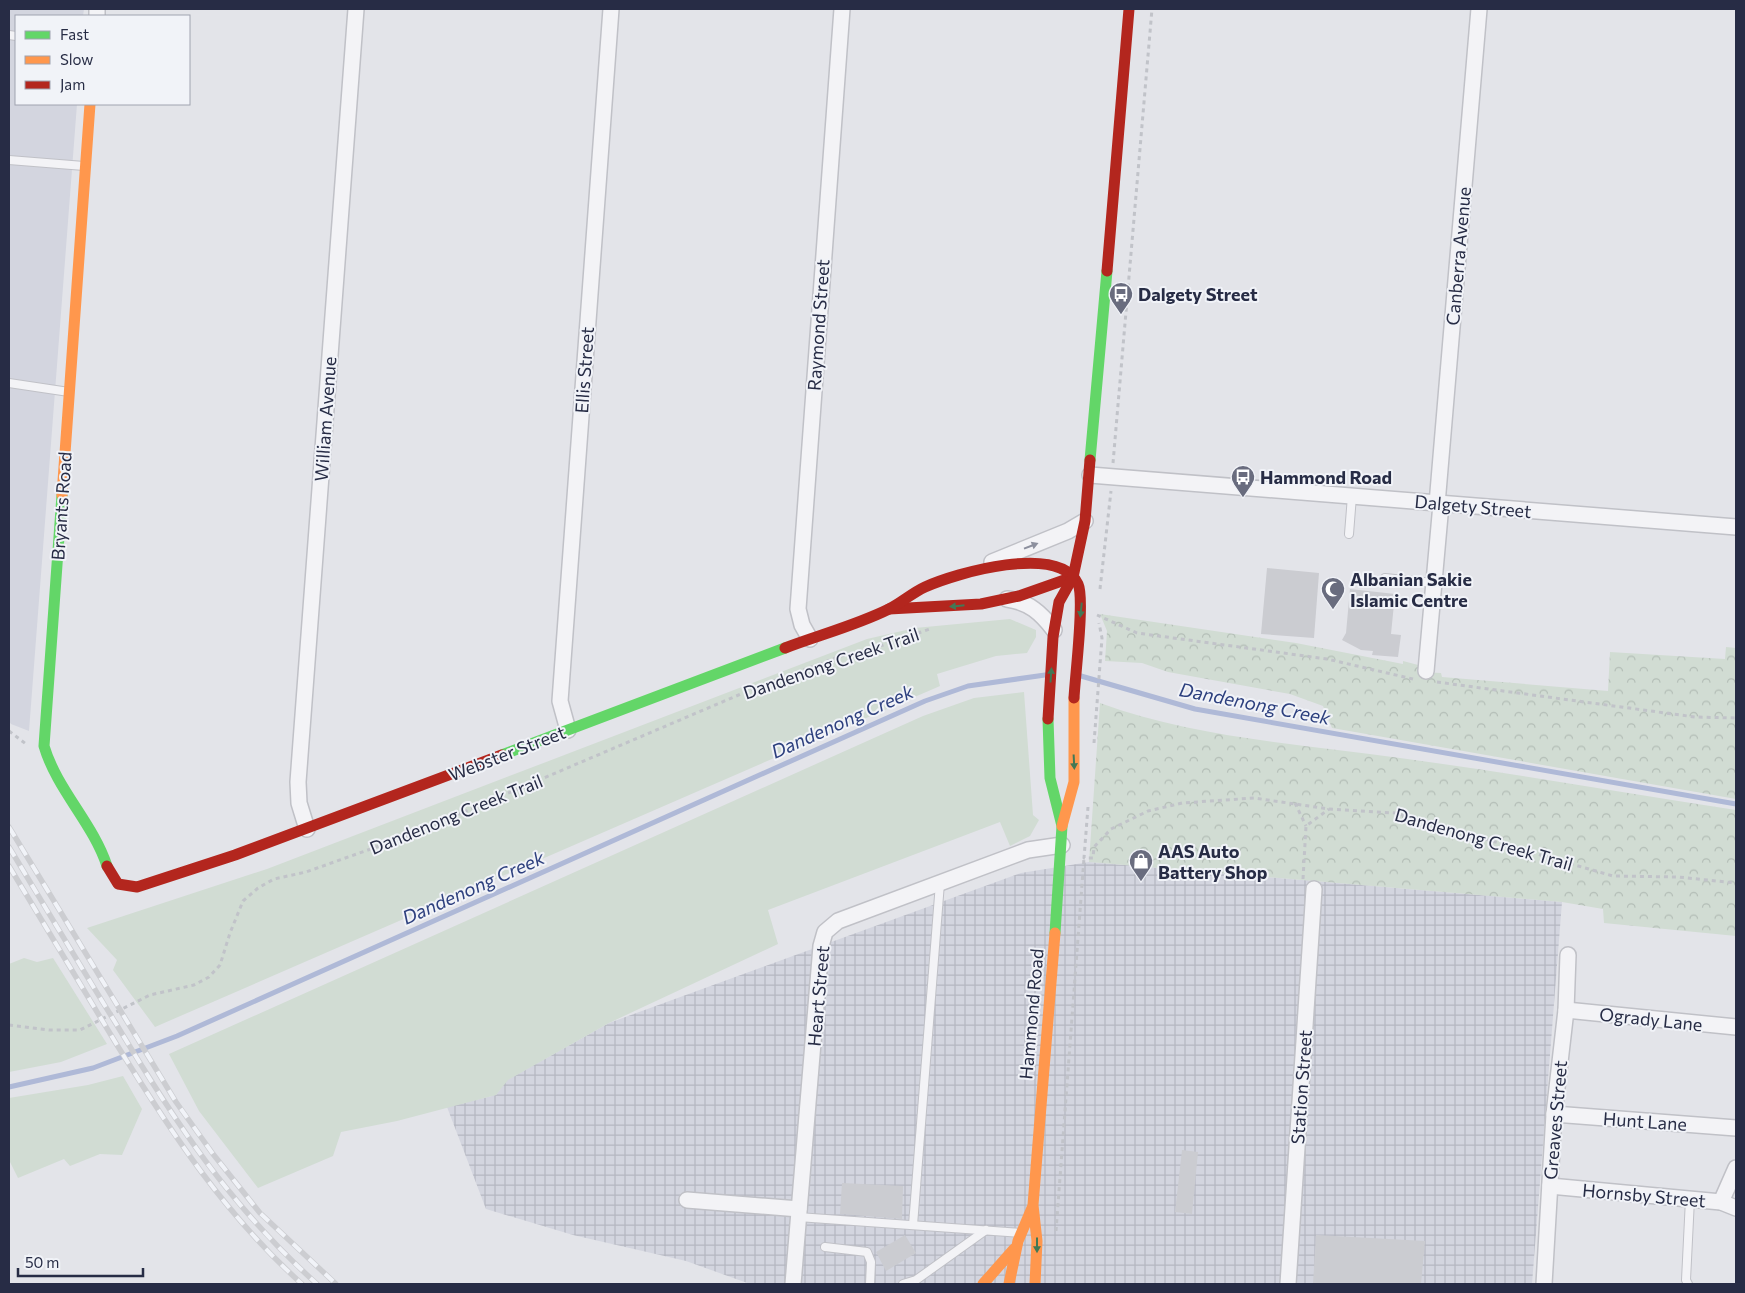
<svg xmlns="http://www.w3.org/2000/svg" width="1745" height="1293" viewBox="0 0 1745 1293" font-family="Commissioner,sans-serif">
  <defs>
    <pattern id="industrial-grid" width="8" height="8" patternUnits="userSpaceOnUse" patternTransform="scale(1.25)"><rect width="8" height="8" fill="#d3d5df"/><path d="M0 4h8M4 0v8" fill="none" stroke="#b5b7c1"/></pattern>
    <pattern id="park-crowns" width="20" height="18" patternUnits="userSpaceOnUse" patternTransform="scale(1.25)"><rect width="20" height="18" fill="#d1dcd3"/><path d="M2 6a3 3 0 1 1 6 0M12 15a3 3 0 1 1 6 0" fill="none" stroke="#b3bdb6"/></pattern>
  </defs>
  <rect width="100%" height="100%" fill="#e3e4e9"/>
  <path fill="#d3d5df" d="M9,9h75l-1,7h-67v88h61l-48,627 -18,-7 -2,-3z"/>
  <path fill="url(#industrial-grid)" d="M1089,862l473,40 -30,382h-782l-64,-23 -113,-26 -87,-26 -39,-102 49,-12 11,-15 102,-57 412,-150z"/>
  <g fill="#d1dcd3">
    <path d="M1010,619l26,11v7l-9,16 -31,3 -59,18 3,12 -785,341 -42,-57 4,-10 -30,-32 180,-59 600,-230 48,-11z"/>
    <path d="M1024,692l9,123 6,5 -9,16 -20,10 -10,-24 -232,88 10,34 -169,79 -101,57 -12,15 -99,26 -56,11 -8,24 -75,32 -59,-77 -30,-57 754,-338 51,-18z"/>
    <path d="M24,958l13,4 16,-4 54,86 -46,18 -52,10v-108z"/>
    <path d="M123,1076l19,33 -20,46 -22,-1 -30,12 -6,-7 -46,19 -9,-18v-62l79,-13z"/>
  </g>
  <g fill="url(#park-crowns)">
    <path d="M1100,614l196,29 107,21v-3l19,5v6l19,1 1,4 166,14 2,-39 115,7 1,-12 10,1v151l-404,-71 -9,-22 -33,-12 -122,-22 -26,-9 -37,-2 2,-30z"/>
    <path d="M1100,703c96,35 200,41 300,55 112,15 224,35 336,52v126l-132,-13 -1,-14 -41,-7 -473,-40z"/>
  </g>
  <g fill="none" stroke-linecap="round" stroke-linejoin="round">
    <g stroke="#afb9d7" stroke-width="5">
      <path d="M1081,676l114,33 541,95"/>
      <path d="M9,1087l84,-19 84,-32 748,-335 43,-15 77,-11"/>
    </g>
  </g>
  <g fill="#cbccd1">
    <path d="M1267,568l52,5 -5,65 -53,-4z"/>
    <path d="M1350,589l45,5 -4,40 10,1 -3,22 -26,-2 1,-4 -12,-1 -19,-10 4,-7z"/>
    <path d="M1182,1150l16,2 -6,62 -17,-2z"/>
    <path d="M842,1183l61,3 -1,33 -62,-5z"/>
    <path d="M905,1235l11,18 -30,18 -10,-19z"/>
    <path d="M1316,1235l109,6 -4,43h-108z"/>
  </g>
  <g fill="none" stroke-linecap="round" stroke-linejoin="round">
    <g stroke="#c0c1c7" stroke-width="10">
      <g id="lane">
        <path d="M9,35l7,1"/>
        <path d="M9,160l75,6"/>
        <path d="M9,383l60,9"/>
        <path d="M1349,534l3,-38"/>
        <path d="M1385,578l49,5"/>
        <path d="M798,1217l223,16"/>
        <path d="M913,1225l27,-342"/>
        <path d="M825,1247l42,5 4,10 -1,22"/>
        <path d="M903,1284l13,-4 70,-50"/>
        <path d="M1688,1284l-2,-4 4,-81"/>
      </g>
    </g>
    <g stroke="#c0c1c7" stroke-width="18">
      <g id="street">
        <path d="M97,16v-7"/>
        <path d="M1090,475l646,52"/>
        <path d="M1437,504l42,-495"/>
        <path d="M992,562l76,-31 17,-10"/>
        <path d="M1007,599c22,3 34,14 47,31"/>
        <path d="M810,639l-8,-14 -4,-16 44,-600"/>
        <path d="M1426,671l15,-167"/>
        <path d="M568,730l-8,-29 51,-692"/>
        <path d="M307,829l-8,-26 -1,-21 58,-773"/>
        <path d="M1566,1010l170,17"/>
        <path d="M1554,1114l182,14"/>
        <path d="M1550,1186l171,16 15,6"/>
        <path d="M687,1200l112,9"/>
        <path d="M1721,1202l15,-34"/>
        <path d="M793,1284l28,-338 4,-14 13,-11 190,-71 34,-5"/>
        <path d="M1288,1284l26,-395"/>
        <path d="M1544,1284l10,-170 12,-104 2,-55"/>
      </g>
    </g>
    <g stroke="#c1c3c9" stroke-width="3" stroke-dasharray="4 4" stroke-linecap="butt">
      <path d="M1113,463l39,-454"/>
      <path d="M1100,589l11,-98"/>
      <path d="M1097,615l40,18 190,26 86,20"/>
      <path d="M1437,682l258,35 41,1"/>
      <path d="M9,731l17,13"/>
      <path d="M1094,743l8,-105 -3,-15"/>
      <path d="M1295,803l11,23"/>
      <path d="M1088,807l-4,51h9l1,-11 17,-18 37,-18 34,-8 72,-5 75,11 66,4 218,63 65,1 58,6"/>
      <path d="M1303,879l3,-53 23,-17"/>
      <path d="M9,1025l40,5h31l70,-35 44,-10 15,-8 11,-12 10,-32 13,-32 15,-13 16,-9 32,-7 104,-37 345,-147 86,-32 42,-11 47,-16"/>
      <path d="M1056,1231l28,-373"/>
    </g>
    <use href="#lane" stroke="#f3f3f6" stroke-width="8"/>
    <use href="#street" stroke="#f3f3f6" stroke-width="15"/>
    <g stroke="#63d668" stroke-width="11">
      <path d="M1090,460l17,-189"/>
      <path d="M62,495l-18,251c13,44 49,77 63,120"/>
      <path d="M1048,719l2,59 12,48 -7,107"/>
      <path d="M502,755l283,-107"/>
    </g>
    <g stroke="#ff974d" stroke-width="11">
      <path d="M62,495l28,-391"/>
      <path d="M1062,826l12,-44v-84"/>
      <path d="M983,1284l31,-35"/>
      <path d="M1009,1284l9,-43 14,-33"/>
      <path d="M1035,1284l2,-43 -4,-36 22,-272"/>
    </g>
    <g stroke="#b3261e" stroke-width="11">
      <path d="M1107,271l22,-262"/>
      <path d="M889,609l92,-5 38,-8 54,-19"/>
      <path d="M785,648c34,-13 72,-23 104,-39 12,-6 23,-16 36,-22 31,-14 134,-44 153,-3 7,15 -3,92 -4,114"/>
      <path d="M1048,719l5,-82 6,-35 14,-25 12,-56 5,-61"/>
      <path d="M107,866l11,18 19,3 98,-32 267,-100"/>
    </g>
    <g stroke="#cccdd1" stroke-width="5.5">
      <g id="rail">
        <path d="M9,827l167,275 37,52 47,59 76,71"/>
        <path d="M9,847c35,58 70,117 106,175 60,100 114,183 202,262"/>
        <path d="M9,866c36,60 72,119 108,179 54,87 108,170 185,239"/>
      </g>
    </g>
    <use href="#rail" stroke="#f1f3f8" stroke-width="4" stroke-dasharray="11" stroke-linecap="butt"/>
  </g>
  <defs><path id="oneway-solid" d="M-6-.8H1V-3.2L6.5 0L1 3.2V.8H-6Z" transform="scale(1.25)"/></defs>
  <use fill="#8d909e" href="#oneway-solid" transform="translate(1031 546) rotate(-21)"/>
  <g fill="#427855">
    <use href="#oneway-solid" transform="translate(957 606) rotate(174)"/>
    <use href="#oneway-solid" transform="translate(1081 610) rotate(96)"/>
    <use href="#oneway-solid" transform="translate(1051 675) rotate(-86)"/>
    <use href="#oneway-solid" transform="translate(1074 762) rotate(87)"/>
    <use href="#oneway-solid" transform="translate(1037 1245) rotate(90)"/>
  </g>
  <defs>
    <g id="bus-pin" transform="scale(1.25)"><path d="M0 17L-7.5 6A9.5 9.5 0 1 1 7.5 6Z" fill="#696c7e" stroke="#f1f3f8"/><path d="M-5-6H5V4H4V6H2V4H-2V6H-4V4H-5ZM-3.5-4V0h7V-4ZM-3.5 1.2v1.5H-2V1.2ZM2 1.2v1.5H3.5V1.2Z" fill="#fff"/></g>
    <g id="mosque-pin" transform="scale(1.25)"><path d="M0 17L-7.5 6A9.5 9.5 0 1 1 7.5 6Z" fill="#696c7e" stroke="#f1f3f8"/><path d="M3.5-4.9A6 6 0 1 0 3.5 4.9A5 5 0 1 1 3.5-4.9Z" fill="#fff"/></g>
    <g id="shop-pin" transform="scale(1.25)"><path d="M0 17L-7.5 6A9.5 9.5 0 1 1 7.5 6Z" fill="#696c7e" stroke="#f1f3f8"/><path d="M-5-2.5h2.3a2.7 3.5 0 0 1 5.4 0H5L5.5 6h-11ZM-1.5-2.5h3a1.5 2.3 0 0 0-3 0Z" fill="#fff"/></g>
  </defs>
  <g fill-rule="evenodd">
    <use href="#bus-pin" x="1121" y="294"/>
    <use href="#bus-pin" x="1243" y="477"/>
    <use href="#mosque-pin" x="1333" y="589"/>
    <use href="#shop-pin" x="1141" y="861"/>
  </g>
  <g text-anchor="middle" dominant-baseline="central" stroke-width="4" stroke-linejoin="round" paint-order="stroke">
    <g font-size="18" fill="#272c45" stroke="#f1f3f8">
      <text transform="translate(1458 256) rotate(-85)">Canberra Avenue</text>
      <text transform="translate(818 325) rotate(-86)">Raymond Street</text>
      <text transform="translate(584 370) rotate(-86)">Ellis Street</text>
      <text transform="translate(325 419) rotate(-86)">William Avenue</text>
      <text transform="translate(61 506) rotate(-86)">Bryants Road</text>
      <text transform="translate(1473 506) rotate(5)">Dalgety Street</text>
      <text transform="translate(831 663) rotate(-19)">Dandenong Creek Trail</text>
      <text transform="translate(507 753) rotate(-21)">Webster Street</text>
      <text transform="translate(456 814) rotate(-22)">Dandenong Creek Trail</text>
      <text transform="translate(1484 839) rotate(16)">Dandenong Creek Trail</text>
      <text transform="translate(818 996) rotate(-85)">Heart Street</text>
      <text transform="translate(1031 1014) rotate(-85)">Hammond Road</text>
      <text transform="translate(1651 1019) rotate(6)">Ogrady Lane</text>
      <text transform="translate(1301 1087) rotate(-86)">Station Street</text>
      <text transform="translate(1555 1120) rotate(-85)">Greaves Street</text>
      <text transform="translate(1645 1121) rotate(4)">Hunt Lane</text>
      <text transform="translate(1644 1195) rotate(5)">Hornsby Street</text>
    </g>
    <g font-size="18" font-weight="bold" fill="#272c45" stroke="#f1f3f8" text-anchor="start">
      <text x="1138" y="294">Dalgety Street</text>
      <text x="1260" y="477">Hammond Road</text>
      <text x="1350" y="579">Albanian Sakie<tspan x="1350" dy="21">Islamic Centre</tspan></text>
      <text x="1158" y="851">AAS Auto<tspan x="1158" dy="21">Battery Shop</tspan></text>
    </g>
    <g font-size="19" font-style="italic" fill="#2d407e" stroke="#f1f3f8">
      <text transform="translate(1255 703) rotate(11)">Dandenong Creek</text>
      <text transform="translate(842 721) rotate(-24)">Dandenong Creek</text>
      <text transform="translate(473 887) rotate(-24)">Dandenong Creek</text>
    </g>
  </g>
  <rect width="1745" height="1293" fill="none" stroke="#272c45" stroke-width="20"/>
  <rect x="15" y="15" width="175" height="90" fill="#f1f3f8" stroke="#a0a3b0"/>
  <rect x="25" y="31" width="25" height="8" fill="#63d668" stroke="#a0a3b0"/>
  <text x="60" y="40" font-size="15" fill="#272c45">Fast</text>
  <rect x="25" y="56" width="25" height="8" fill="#ff974d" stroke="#a0a3b0"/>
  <text x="60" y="65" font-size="15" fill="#272c45">Slow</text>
  <rect x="25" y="81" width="25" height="8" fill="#b3261e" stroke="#a0a3b0"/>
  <text x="60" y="90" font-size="15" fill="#272c45">Jam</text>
  <path d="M18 1268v8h125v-8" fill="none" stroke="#272c45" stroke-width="2.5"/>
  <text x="25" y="1268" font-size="15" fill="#272c45" stroke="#f1f3f8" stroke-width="4" paint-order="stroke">50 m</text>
</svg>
